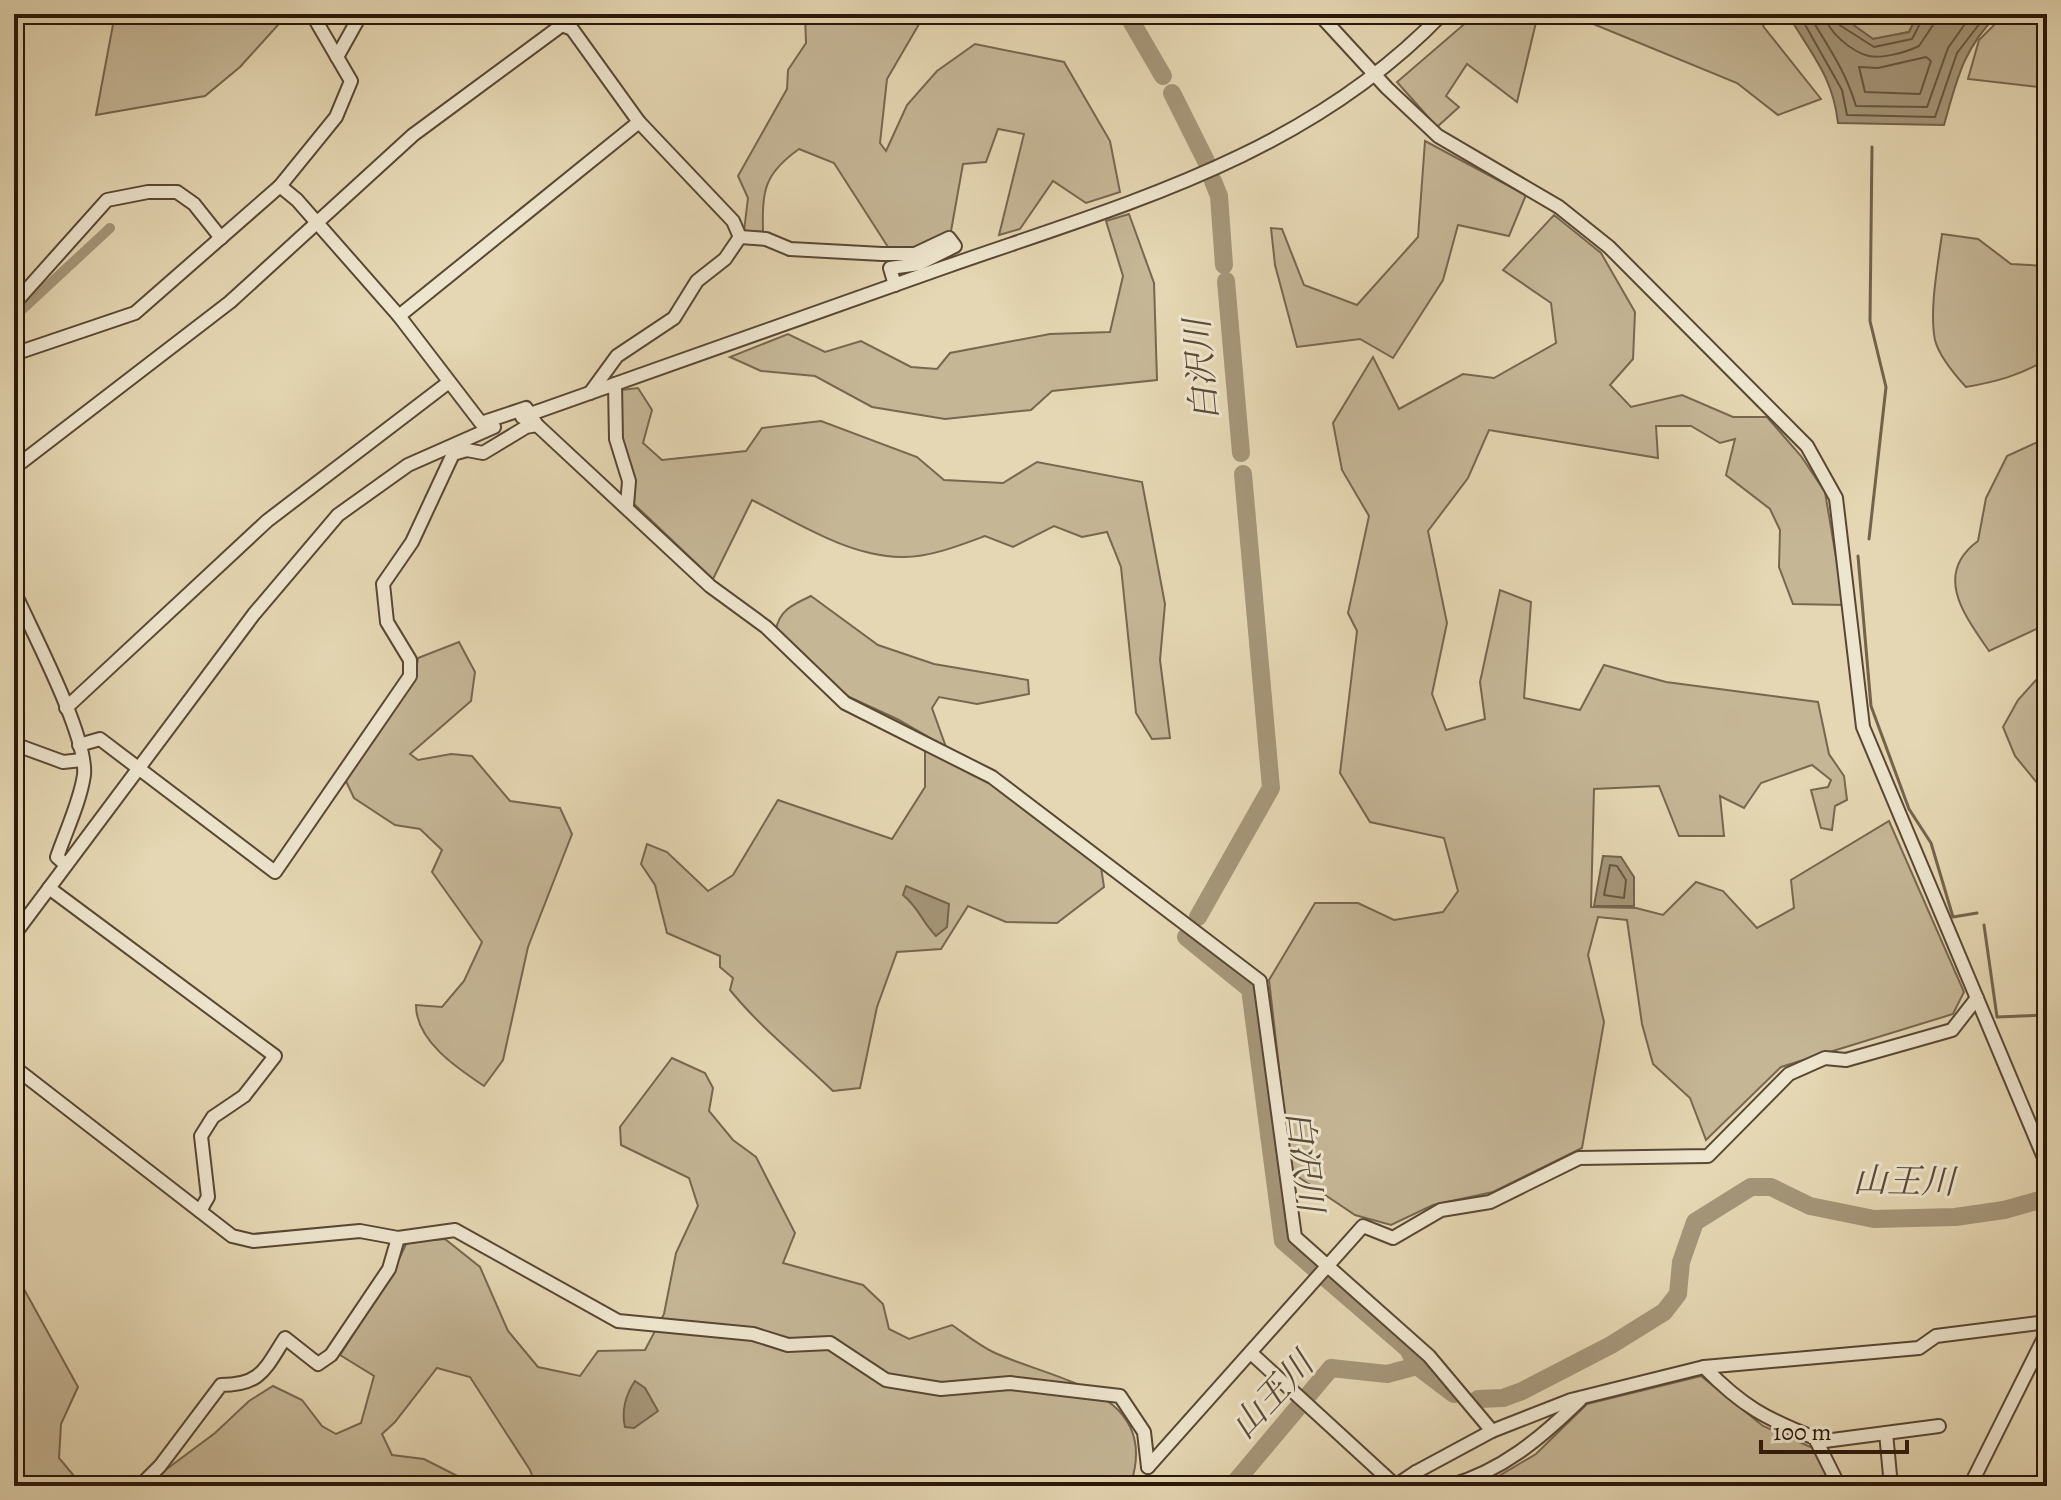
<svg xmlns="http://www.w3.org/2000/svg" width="2061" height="1500" viewBox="0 0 2061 1500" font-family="Alegreya,'Noto Serif JP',serif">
  <rect width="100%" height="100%" fill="#e5d7b3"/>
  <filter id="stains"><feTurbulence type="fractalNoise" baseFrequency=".0025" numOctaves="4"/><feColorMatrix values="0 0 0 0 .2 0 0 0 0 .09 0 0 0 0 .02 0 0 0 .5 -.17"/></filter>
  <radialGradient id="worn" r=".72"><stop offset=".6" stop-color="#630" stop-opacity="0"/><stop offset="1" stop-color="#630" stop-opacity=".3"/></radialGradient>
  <g fill="#c5b696" stroke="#786650" stroke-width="2">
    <path d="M115,14h173l-48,53 -35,29 -109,19z"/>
    <path d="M805,14h126l-9,5 -35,60 -7,64 6,8 21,-46 30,-34 38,-27 89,18 46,79 10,51 -34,11 -33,-22 -33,48 -21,6 25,-101 -26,-5 -12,33 -23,2 -12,67 -36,16h-27l-54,-84 -35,-14c-35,25 -37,41 -36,83l-19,-1 4,-33 -10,-22 49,-87 1,-19 18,-27z"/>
    <path d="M1476,14h62l-21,88 -50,-38 -21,32 13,11 -22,20 -40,-45z"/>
    <path d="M1569,14h202l-8,12 58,73 -43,16 -41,-32z"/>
    <path d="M1838,14h80l-9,18 -36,7z"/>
    <path d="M2005,14h42v74l-79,-9 11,-39z"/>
    <path d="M1425,141l101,54 -17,41 -51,-11 -15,55 -50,78 -33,-19 -63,8 -22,-82 -4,-37 11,1 22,56 53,20 61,-68z"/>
    <path d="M1129,214l25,69 3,97 -105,11 -21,19 -86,9 -73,-12 -57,-31 -54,-5 -31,-14 58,-23 37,18 36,-11 50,26 26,2 13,-16 100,-19 60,-2 13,-56 -17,-55z"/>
    <path d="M1554,215l47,38 34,59 -2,47 -23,26 21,22 51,-12 51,22h34l34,39 24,36 19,113 -51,-1 -14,-37 1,-37 -10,-21 -44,-34 9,-36 -15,4 -29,-17h-35l2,32 -169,-28 -21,48 -40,53 19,92 -15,71 14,36 39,-11 -5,-37 20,-92 31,12 -7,96 56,12 24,-45 62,17 152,20 11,52 15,22 3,24 -12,6 -3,24 -11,-2 -10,-38 17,-3 3,-7 -19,-15 -51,18 -17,25 -24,-12 4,40h-45l-20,-50 -65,3 -3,118 45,1 27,7 33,-33 27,9 34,37 37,-20 -3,-28 98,-59 75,171 -11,22 -172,53 -75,73 -16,-42 -37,-34 -11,-40 -15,-104 -29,-3 -10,38 16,67 -22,126 -89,44 -60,13 -42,20 -36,-10 -64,-43 -22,-192 46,-77h43l36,17 49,-8 15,-21 -14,-53 -74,-16 -30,-49 17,-142 -9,-18 21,-97 -27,-46 -9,-47 40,-66 26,52 64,-35 31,4 62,-35 -5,-40 -48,-33z"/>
    <path d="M1942,234l36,5 33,25 36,2v93c-25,16 -52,23 -81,28 -11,-12 -27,-31 -31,-47 -6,-30 3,-76 7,-106z"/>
    <path d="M638,388l14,22 -9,33 19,17 84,-9 16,-23 59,-7 96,36 27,23 59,3 34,-21 105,20 23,122 -5,56 10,78 -18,1 -16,-26 -15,-146 -14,-35 -25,5 -28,-11 -41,21 -28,-11c-24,9 -57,22 -84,21 -53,-1 -103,-34 -149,-57l-39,79 -79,-75 1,-24 -15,-40 1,-50z"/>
    <path d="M2044,439l3,1v184l-58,27c-25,-36 -56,-77 -11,-110l8,-43 21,-42z"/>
    <path d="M811,596l67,49 56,19 94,16 1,14 -52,10 -38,-7 -7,11 14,39 -49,-28 -50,-23 -71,-66c3,-20 18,-26 35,-34z"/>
    <path d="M459,642l16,30 -4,29 -61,53 8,6 33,-6 21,2 38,45 50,7 12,26 -44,113 -25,113 -19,26c-27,-18 -68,-45 -68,-81l26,2 22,-26 18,-39 -50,-70 10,-22 -22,-21 -25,-4 -41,-27 -10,-21 71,-100 3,-19z"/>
    <path d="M2047,668v127l-32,-39 -12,-29 15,-27z"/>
    <path d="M925,749l59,29 117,89 3,20 -47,36 -51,-1 -38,-16 -27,43 -44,3 -20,55 -17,81 -27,3c-35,-34 -73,-64 -103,-101l3,-12 -13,-11v-11l-53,-23 -12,-48 -14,-21 6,-20 20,8 41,39 25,-16 45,-75 114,39 33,-52z"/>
    <path d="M672,1058l33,15 8,15 -4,23 24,29 23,17 39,76 -12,30 80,22 20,19 6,25 20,10 43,-14c13,9 27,20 41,27 59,28 168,38 138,131l-595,3 -6,-16 -60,-93 -33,-9 -42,54 -13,12 10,21 32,4 53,27h-215l-12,-6 -24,6h-82l71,-53 34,-32 24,-15 29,14 20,26 14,8 25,-11 13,-47 -34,-21 53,-83 14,-30 38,-3 35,28 28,64 30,36 42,9 18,-25 47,-1 19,-36 12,-61 22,-47 -9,-28 -68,-33 -1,-18z"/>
    <path d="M14,1271l64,116 -17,37 -2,34 20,24 43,4h-108z"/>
    <path d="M1701,1376l62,50 50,22 19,38h-350l54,-32 51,-50z"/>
  </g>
  <g fill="#a59679" stroke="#74634c" stroke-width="2">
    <path d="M1792,14h46l35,25 36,-7 9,-18h80c-35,35 -41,65 -54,111l-106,-2c-5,-45 -25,-67 -48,-105z"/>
    <path d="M1603,856l18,1 13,20v29h-40z"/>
    <path d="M906,886l43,18 -2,23 -11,9c-15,-15 -16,-27 -33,-41z"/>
    <path d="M635,1381l10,7 13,23 -24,17 -9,-1c-4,-16 1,-33 10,-46z"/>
  </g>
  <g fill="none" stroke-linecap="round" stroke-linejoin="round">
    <g stroke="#685641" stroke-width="2">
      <path d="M1799,14l43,76 5,25 88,2 22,-64 30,-39"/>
      <path d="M1809,14c19,34 35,53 47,92l71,1 21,-59 24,-34"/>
      <path d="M1825,14c1,17 27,38 44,42 13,3 38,-4 50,-10l14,-21 2,-11"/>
      <path d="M1835,14l3,10 36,23 38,-8 13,-25"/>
      <path d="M1926,57l5,4 -11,33 -55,-2 -6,-25 19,1z"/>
      <path d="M1610,865l7,1 9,14 -2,18 -20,-3z"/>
    </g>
    <g stroke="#74634c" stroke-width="3">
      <path d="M1869,539l17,-152 -16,-66 2,-174"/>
      <path d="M1858,556l13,150 38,103 22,34 22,74 24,-4"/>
      <path d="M1984,925l13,92 50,-2"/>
    </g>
    <path stroke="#a59679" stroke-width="10" d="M14,317l96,-89"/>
    <g stroke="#a59679" stroke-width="18">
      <path d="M1127,14l36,62"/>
      <path d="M1172,93l34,68"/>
      <path d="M1213,181l6,15 5,69"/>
      <path d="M1226,281l15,172"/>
      <path d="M1198,917l73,-129 -28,-314"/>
      <path d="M1186,937l64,52 33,252 125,108 9,17 37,28"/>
      <path d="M1478,1399l25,-1 19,-7 89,-46 53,-33 14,-18 3,-32 14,-40 56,-35h20l39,19 64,13 81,-2 49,-7 43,-12"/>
      <path d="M1232,1486l99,-118 56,6 30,-8"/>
    </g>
    <g stroke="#594734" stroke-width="16">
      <g id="minor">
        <path d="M1319,14l68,74 51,48 121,71 50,40 198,199 29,52 27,229 184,438"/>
        <path d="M337,57l24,-43"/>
        <path d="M280,186l17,14 102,116 82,107 45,-15 11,17 173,161 56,41 79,76 147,74 268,204 35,256 134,119 63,75"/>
        <path d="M740,237l26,2 24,10 92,5h33l34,-16 6,8 -36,18 -29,4 5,17"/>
        <path d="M14,304l93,-104 41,-8h29l17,12 27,34"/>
        <path d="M399,316l240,-194"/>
        <path d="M14,354l121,-41 145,-127 56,-69 15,-36 -39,-67"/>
        <path d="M615,384l1,55 13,42 -2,24"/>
        <path d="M590,393l27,-37 57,-38 23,-37 28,-22 15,-22"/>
        <path d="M522,417c141,-50 282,-100 423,-150 180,-63 361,-111 497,-253"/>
        <path d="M14,468l216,-166 183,-167 149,-110 10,4 67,93 94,99 7,16"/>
        <path d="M14,591c17,39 74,145 70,184 -4,27 -18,56 -27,82l9,8"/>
        <path d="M66,708l201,-187 182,-139"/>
        <path d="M14,744l49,18 19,-2"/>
        <path d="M79,745l21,-6 175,133 135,-196v-16l-23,-38 -4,-38 29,-42 41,-88 14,-4 16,3 43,-26 11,-2"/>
        <path d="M49,888l226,168 -31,40 -31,21 -12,19 7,61 -8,14"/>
        <path d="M14,935l240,-321 84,-99 70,-50 86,-38"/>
        <path d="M14,1067l218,169 21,5 107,-10 38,7 57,-8 163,91 135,13 35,11 42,-2 56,37 55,9 69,-6 110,13 24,36 4,35"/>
        <path d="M1251,1353l145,133"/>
        <path d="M1704,1367c38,39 62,52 111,71l24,48"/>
        <path d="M1886,1433l5,53"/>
        <path d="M1817,1442l122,-16"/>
        <path d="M1148,1467l215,-241 30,12 48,-28 49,-8 89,-44 129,-2 81,-82 36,-16 21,2 106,-30 25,-32"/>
        <path d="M1416,1472l76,-41 79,-31 133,-33 215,-19 17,-12 111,-14"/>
        <path d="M140,1486l20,-20 61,-81c40,0 44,-16 64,-47l33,26 13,-9 58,-86 9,-31"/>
        <path d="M1395,1486l21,-14 3,14"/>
        <path d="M1449,1486c53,-15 92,-48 131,-86"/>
        <path d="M1970,1486l77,-154"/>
      </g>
    </g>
    <use href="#minor" stroke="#eee5ce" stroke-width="12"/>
  </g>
  <g text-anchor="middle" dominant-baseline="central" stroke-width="6" stroke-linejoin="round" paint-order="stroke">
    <g font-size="34" font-style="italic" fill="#5b4a36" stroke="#eee5ce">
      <text transform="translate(1201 370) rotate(-95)">白沢川</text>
      <text transform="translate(1305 1161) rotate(83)">白沢川</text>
      <text transform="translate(1904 1181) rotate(1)">山王川</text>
      <text transform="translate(1272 1395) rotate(-47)">山王川</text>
    </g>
  </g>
  <rect width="2061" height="1500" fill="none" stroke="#e5d7b3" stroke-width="48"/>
  <rect x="16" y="16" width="2029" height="1468" fill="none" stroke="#2a1709" stroke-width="4"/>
  <rect x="24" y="24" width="2013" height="1452" fill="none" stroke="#2a1709" stroke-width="2"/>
  <path d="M1761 1440v12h146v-12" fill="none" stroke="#2a1709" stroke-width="4"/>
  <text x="1773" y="1440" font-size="24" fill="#2a1709" stroke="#eee5ce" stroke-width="6" paint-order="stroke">100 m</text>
  <rect width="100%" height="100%" filter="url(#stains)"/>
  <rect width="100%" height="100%" fill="url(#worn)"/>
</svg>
